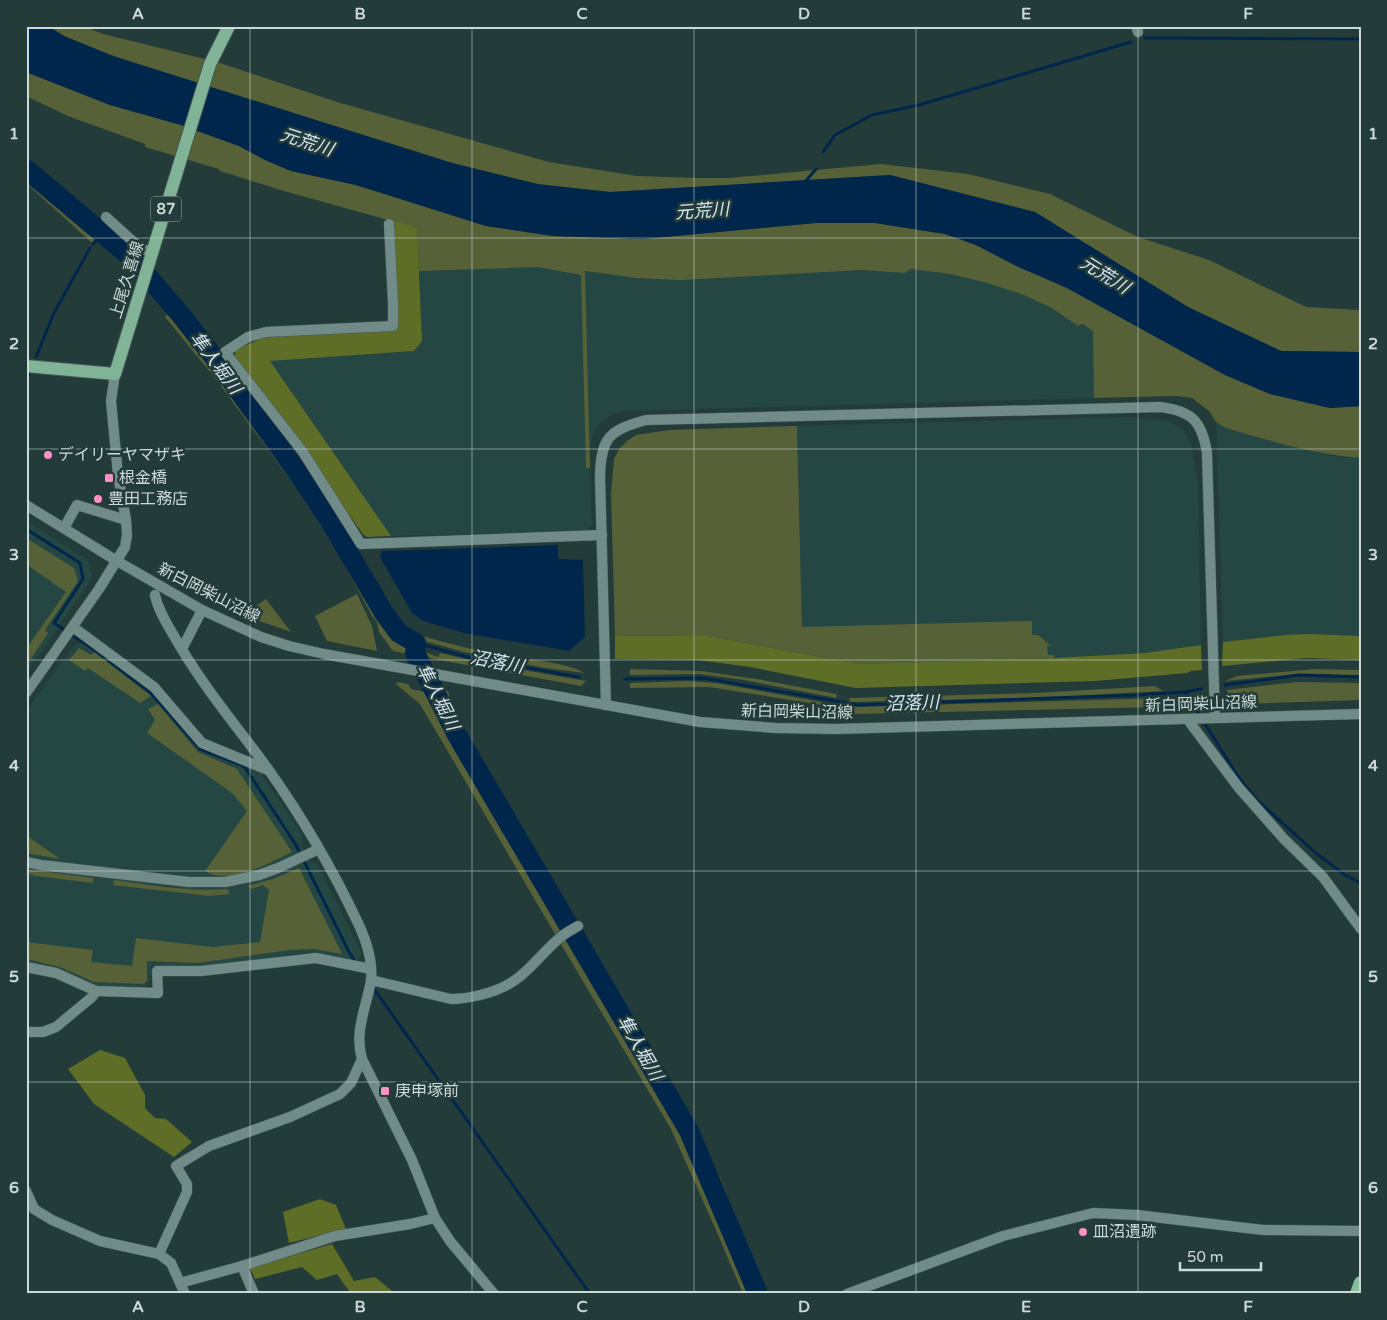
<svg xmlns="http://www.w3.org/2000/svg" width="1387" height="1320" viewBox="0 0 1387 1320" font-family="'Varela Round','Noto Sans JP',sans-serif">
  <rect width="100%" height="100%" fill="#233c39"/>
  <g fill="#244743">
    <path d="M417,228l143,40 76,10 226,-8 42,3 7,-4 39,5 37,9 34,11 29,13 28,19 5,-2 10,7 1,67 -470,13 -12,3 -10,7 -8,10 -4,16 2,78 -5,6 -196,5 -121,-175 144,-10 8,-10z"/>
    <path d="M1129,417l40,4 13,8 9,12 7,44 3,160 -56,8 -91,5 -194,6 -57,-11 -6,-227z"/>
    <path d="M1216,422l10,6 73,21 39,8 23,1v178l-76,-1 -62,7z"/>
    <path d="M26,521l62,39 4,18 -66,96z"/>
    <path d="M88,642l64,48 49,58 59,24 38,56 4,9 1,12 7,13 8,3 44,89 -6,8 -41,-9 -26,2 -46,7 -4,-1 -15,4 -26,2 -47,-1 -1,16 -5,6 -53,-2 -66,-23v-252l49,-67z"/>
  </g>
  <g fill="#576138">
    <path d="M48,26h35l20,8 114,28 120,40 212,60 88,14 61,2h31l152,-14 87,10 82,20 88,43 71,23 97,47 55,3v42l-80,-1 -93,-44 -153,-95 -145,-37 -280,17 -72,-7 -86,-22 -339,-107 -49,-20z"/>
    <path d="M26,72l84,33 71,20 58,21 26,14 26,11 65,14 130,41 67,10 90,3 173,-16h59l70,11 31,11 91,43 158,87 45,19 60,14 31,-2v52c-46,-3 -91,-17 -135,-30l-10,-6 -7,-11 -17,-13 -16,-2 -82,2 -1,-67 -10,-7 -5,2 -28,-19 -29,-13 -34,-11 -37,-9 -39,-5 -7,4 -42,-3 -181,10 -45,-2 -51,-7 5,197h-4l-5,-193 -43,-8 -119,4 -2,-43 -133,-37 -64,-20 -1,-2 -74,-22v-3l-77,-28 -42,-20z"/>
    <path d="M26,177l66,59 3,4 -3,3 -66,-60z"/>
    <path d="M180,303l115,149 54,84 47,83c14,15 29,18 48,23 23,6 47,12 71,15 23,4 49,5 70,16l-40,-5 -81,-16 -54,-15 -10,-6 -33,-49 -57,-100 -37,-51 -97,-123z"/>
    <path d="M169,313l118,149 41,64 50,90 19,22 13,6 2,11 -19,-4 -14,-19 -2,-10 -5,-6 -38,-71 -44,-66 -75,-101 -50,-61z"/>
    <path d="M797,426l5,201 230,-6v14h6l13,11h-4l1,9h6v3l-194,6 -157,-29 -88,1 -4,-142 3,-35 5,-10 8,-8 9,-6 33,-5z"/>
    <path d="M26,538l48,30 4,13 -33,49 3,3 -22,33v-17l40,-57 -40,-28z"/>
    <path d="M357,594l15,32 5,25 -50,-10 -12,-25z"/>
    <path d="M266,599l25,33 -49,-17z"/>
    <path d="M79,648l12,7 3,-3 57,44 -11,7 -52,-35 -3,3 -16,-11z"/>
    <path d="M422,651l16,6 2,-4 38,9 108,19 -5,5 -158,-29z"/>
    <path d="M630,669l71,2 56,8 80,15 -1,4 -92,-18 -44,-6 -70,1z"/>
    <path d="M1315,669l46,1v5l-63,-1 -73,7 12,-5z"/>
    <path d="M687,681l30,2 116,21v3l-124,-20 -79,1v-5z"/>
    <path d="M396,682l12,2 3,5 19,4 20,40 115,194 -10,7 -135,-230 -23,-19z"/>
    <path d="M1297,682l64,1v17l-123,4 -12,-14z"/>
    <path d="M1155,686l8,5 -128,7 -185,4 -1,-4 186,-5z"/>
    <path d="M441,690l7,1 9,32 117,197 -4,3 -103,-175 -15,-29z"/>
    <path d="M1163,698l-5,9 -305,7 -1,-7z"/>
    <path d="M158,704l40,48 39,17 55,83c-22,11 -64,34 -87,19l42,-60 -15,-18 -85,-60 8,-13 -7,-11z"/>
    <path d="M26,835l34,24 -34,-6z"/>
    <path d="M299,868l43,86 -28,-5 -25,1 -91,13 -51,-2v20l-4,3 -49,-2 -34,-15 -34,-8v-17l67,8 -2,12 41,4 4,-28 77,9 47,-5 9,-52 -6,-5 -11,4 -5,-3 26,-7z"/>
    <path d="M26,869l68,9 -1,5 -57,-7 -10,-3z"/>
    <path d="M114,880c37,5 76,12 113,9l3,5 -21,2 -96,-11z"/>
    <path d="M580,930l93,159 48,90 44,115h-4l-33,-85 -39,-82 -113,-195z"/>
    <path d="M571,936l95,163 41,81 46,114h-10l-24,-57 -48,-108 -112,-188z"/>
  </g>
  <g fill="#5e6e26">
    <path d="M395,221l22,7 5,113 -8,10 -144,10 121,175 -25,1 -3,-3 -128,-178v-6l30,-13 131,-7 2,-2 -6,-103z"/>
    <path d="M1309,634l52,2v24l-55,-2 -84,8 1,-24 62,-7z"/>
    <path d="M703,635l157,29 194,-6 91,-5 56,-8 1,25 -11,1 -4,2 -92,8 -239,7 -106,-21 -52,-7 -83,-1v-23z"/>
    <path d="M100,1050l25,8 20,37v13l10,10 11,1 26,23 -18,15 -80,-53 -26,-35z"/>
    <path d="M320,1199l16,6 10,24 -57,14 -6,-31z"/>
    <path d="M332,1244l22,37 21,-4 17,14c-7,3 -32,5 -40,2 -6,-4 -11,-14 -15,-19l-20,6 -15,-13 -47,12 -5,-11z"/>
  </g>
  <g fill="#00274b">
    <path d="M26,26h22l16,10 49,20 339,107 86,21 72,8 280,-17 145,37 153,95 93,44 80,1v54l-31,2 -60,-14 -45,-19 -158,-87 -51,-22 -40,-21 -31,-11 -70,-11h-59l-173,16 -90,-3 -67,-10 -130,-41 -65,-14 -26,-11 -26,-14 -58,-21 -71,-20 -84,-33z"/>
    <path d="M558,545v14l25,1 2,77 -16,14 -105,-18 -41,-12 -11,-8 -32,-56 2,-6z"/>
  </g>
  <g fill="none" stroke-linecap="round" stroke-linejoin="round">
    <g stroke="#00274b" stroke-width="3">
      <path d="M1145,38l216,1"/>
      <path d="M823,152l12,-17 37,-20 47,-10 212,-63"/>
      <path d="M805,182l11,-13"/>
      <path d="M93,244l9,-11"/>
      <path d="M36,357l18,-44 36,-65"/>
      <path d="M26,379l4,-6"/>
      <path d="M26,529l54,34 3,16 -29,44 42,28 54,41 50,57 44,17 52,79 53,107 7,11"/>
      <path d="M416,643l55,15 108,19"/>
      <path d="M625,679l78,-1 155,27 280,-10 47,-3 16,-3"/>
      <path d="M1225,685l74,-10 62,2"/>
      <path d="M1185,692l15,23"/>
      <path d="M1203,721l36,57 18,22 60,54 28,21 16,8"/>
      <path d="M372,986l218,308"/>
    </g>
    <path stroke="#00274b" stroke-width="20" d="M26,169l107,90 48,56 36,46 79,109 34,51 54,92 15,20 17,10 -1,10 42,82 232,396 69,163"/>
    <g stroke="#445a58" stroke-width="11">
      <g id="minor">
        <path d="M1136,26l2,6"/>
        <path d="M106,217l33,30 13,6"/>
        <path d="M389,224l4,78v24l-127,6 -18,5 -23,15 78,100 58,92 241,-9"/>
        <path d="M64,528l13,-23 49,15"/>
        <path d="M155,595c3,15 12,29 19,41 27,48 62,89 94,133 34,48 65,101 90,154 8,17 15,39 13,58 -5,27 -17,51 -9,78l50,101 23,58 15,23 44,53"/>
        <path d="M73,627l81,60 48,56 66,27"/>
        <path d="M182,649l20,-39"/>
        <path d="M1188,720l51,68 45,51 39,38 38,52"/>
        <path d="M26,967l30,6 40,18 62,2 -1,-22h44l115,-13 55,11"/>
        <path d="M371,980l80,19c17,0 42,-6 56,-14 20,-10 37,-35 55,-49 5,-4 11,-7 16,-10"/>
        <path d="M26,1032h17l13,-5 36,-30 4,-6"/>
        <path d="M26,1191l8,18 18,11 48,21 59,13 12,9 14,31"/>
        <path d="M159,1254l28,-62v-8l-11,-18 33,-20 81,-29 50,-23 11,-11 11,-24"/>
        <path d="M242,1266l12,28"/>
        <path d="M180,1283l62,-17 93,-30 75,-12 25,-6"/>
        <path d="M847,1294l156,-58 90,-23 44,2 126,15 98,1"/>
      </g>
    </g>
    <g stroke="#445a58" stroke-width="11">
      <g id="tertiary">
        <path d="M26,505l91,56 85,49 59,27 28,9 35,8 376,68 76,6 60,1 525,-15"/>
        <path d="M26,693l73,-104 26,-42 2,-12 -1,-15 -8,-45 -7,-74 4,-27"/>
        <path d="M606,705l-6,-229c1,-38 9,-46 46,-56l514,-13c32,4 42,14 47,46l8,265"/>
        <path d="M26,862l15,3 148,17h36l34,-7 19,-7 41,-19"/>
      </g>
    </g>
    <g stroke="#445a58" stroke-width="14">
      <path id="primary" d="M26,366l89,8 95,-310 19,-38"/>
    </g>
    <g stroke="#445a58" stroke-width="15">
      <path id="trunk" d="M1357,1294l4,-11"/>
    </g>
    <use href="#minor" stroke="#708b88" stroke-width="10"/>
    <use href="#tertiary" stroke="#708b88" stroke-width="10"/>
    <use href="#primary" stroke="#81b396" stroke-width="12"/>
    <use href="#trunk" stroke="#86c09a" stroke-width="14"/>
  </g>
  <path fill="none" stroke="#ccdad8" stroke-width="1" stroke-opacity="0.55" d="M250,26v1268M472,26v1268M694,26v1268M916,26v1268M1138,26v1268M26,238h1335M26,449h1335M26,660h1335M26,871h1335M26,1082h1335"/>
  <g fill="#fb8fc6" stroke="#233c39" stroke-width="2">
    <circle cx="48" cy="455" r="5"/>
    <rect x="104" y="473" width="10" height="10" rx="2.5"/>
    <circle cx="98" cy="499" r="5"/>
    <rect x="380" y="1086" width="10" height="10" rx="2.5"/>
    <circle cx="1083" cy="1232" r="5"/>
  </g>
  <g text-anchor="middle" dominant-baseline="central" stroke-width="5" stroke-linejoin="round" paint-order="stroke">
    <rect fill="#233c39" stroke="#99aba8" stroke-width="1" x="151" y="196.5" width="30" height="25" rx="4"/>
    <g font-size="15" font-weight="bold" fill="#ccdad8">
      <text x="166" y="209">87</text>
    </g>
    <g font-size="16" fill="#ccdad8" stroke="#233c39">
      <text transform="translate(127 280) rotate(-73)">上尾久喜線</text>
      <text transform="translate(209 593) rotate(27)">新白岡柴山沼線</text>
      <text transform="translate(1201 704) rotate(-2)">新白岡柴山沼線</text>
      <text transform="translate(797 712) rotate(1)">新白岡柴山沼線</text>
    </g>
    <g font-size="16" fill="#ccdad8" stroke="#233c39" text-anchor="start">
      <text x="58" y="455">デイリーヤマザキ</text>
      <text x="119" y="478">根金橋</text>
      <text x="108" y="499">豊田工務店</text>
      <text x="395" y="1091">庚申塚前</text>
      <text x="1093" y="1232">皿沼遺跡</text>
    </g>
    <g font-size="18" font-style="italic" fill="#d6e4f3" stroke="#233c39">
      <text transform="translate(307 142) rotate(18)">元荒川</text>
      <text transform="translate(702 211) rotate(-4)">元荒川</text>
      <text transform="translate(1105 275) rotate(32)">元荒川</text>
      <text transform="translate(216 363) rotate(53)">隼人堀川</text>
      <text transform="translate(497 662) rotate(11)">沼落川</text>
      <text transform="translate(438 697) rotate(63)">隼人堀川</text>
      <text transform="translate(912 703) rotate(-2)">沼落川</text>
      <text transform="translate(640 1048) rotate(60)">隼人堀川</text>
    </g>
  </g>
  <rect width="1387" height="1320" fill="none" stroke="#233c39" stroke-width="55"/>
  <path d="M1180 1262v8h81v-8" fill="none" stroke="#ccdad8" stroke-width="2.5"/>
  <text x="1187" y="1262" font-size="15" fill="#ccdad8" stroke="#233c39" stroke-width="4" paint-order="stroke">50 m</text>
  <rect x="28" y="28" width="1332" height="1264" fill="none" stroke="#ccdad8" stroke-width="2"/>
  <g font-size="16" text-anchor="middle" font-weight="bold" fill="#ccdad8">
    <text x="138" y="19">A</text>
    <text x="360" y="19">B</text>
    <text x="582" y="19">C</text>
    <text x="804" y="19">D</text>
    <text x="1026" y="19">E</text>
    <text x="1248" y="19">F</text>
    <text x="14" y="139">1</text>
    <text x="1373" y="139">1</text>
    <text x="14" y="349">2</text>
    <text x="1373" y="349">2</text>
    <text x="14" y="560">3</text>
    <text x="1373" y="560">3</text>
    <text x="14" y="771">4</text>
    <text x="1373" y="771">4</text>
    <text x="14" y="982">5</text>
    <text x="1373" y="982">5</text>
    <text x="14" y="1193">6</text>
    <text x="1373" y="1193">6</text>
    <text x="138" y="1312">A</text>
    <text x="360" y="1312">B</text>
    <text x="582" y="1312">C</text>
    <text x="804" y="1312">D</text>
    <text x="1026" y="1312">E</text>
    <text x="1248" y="1312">F</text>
  </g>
</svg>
